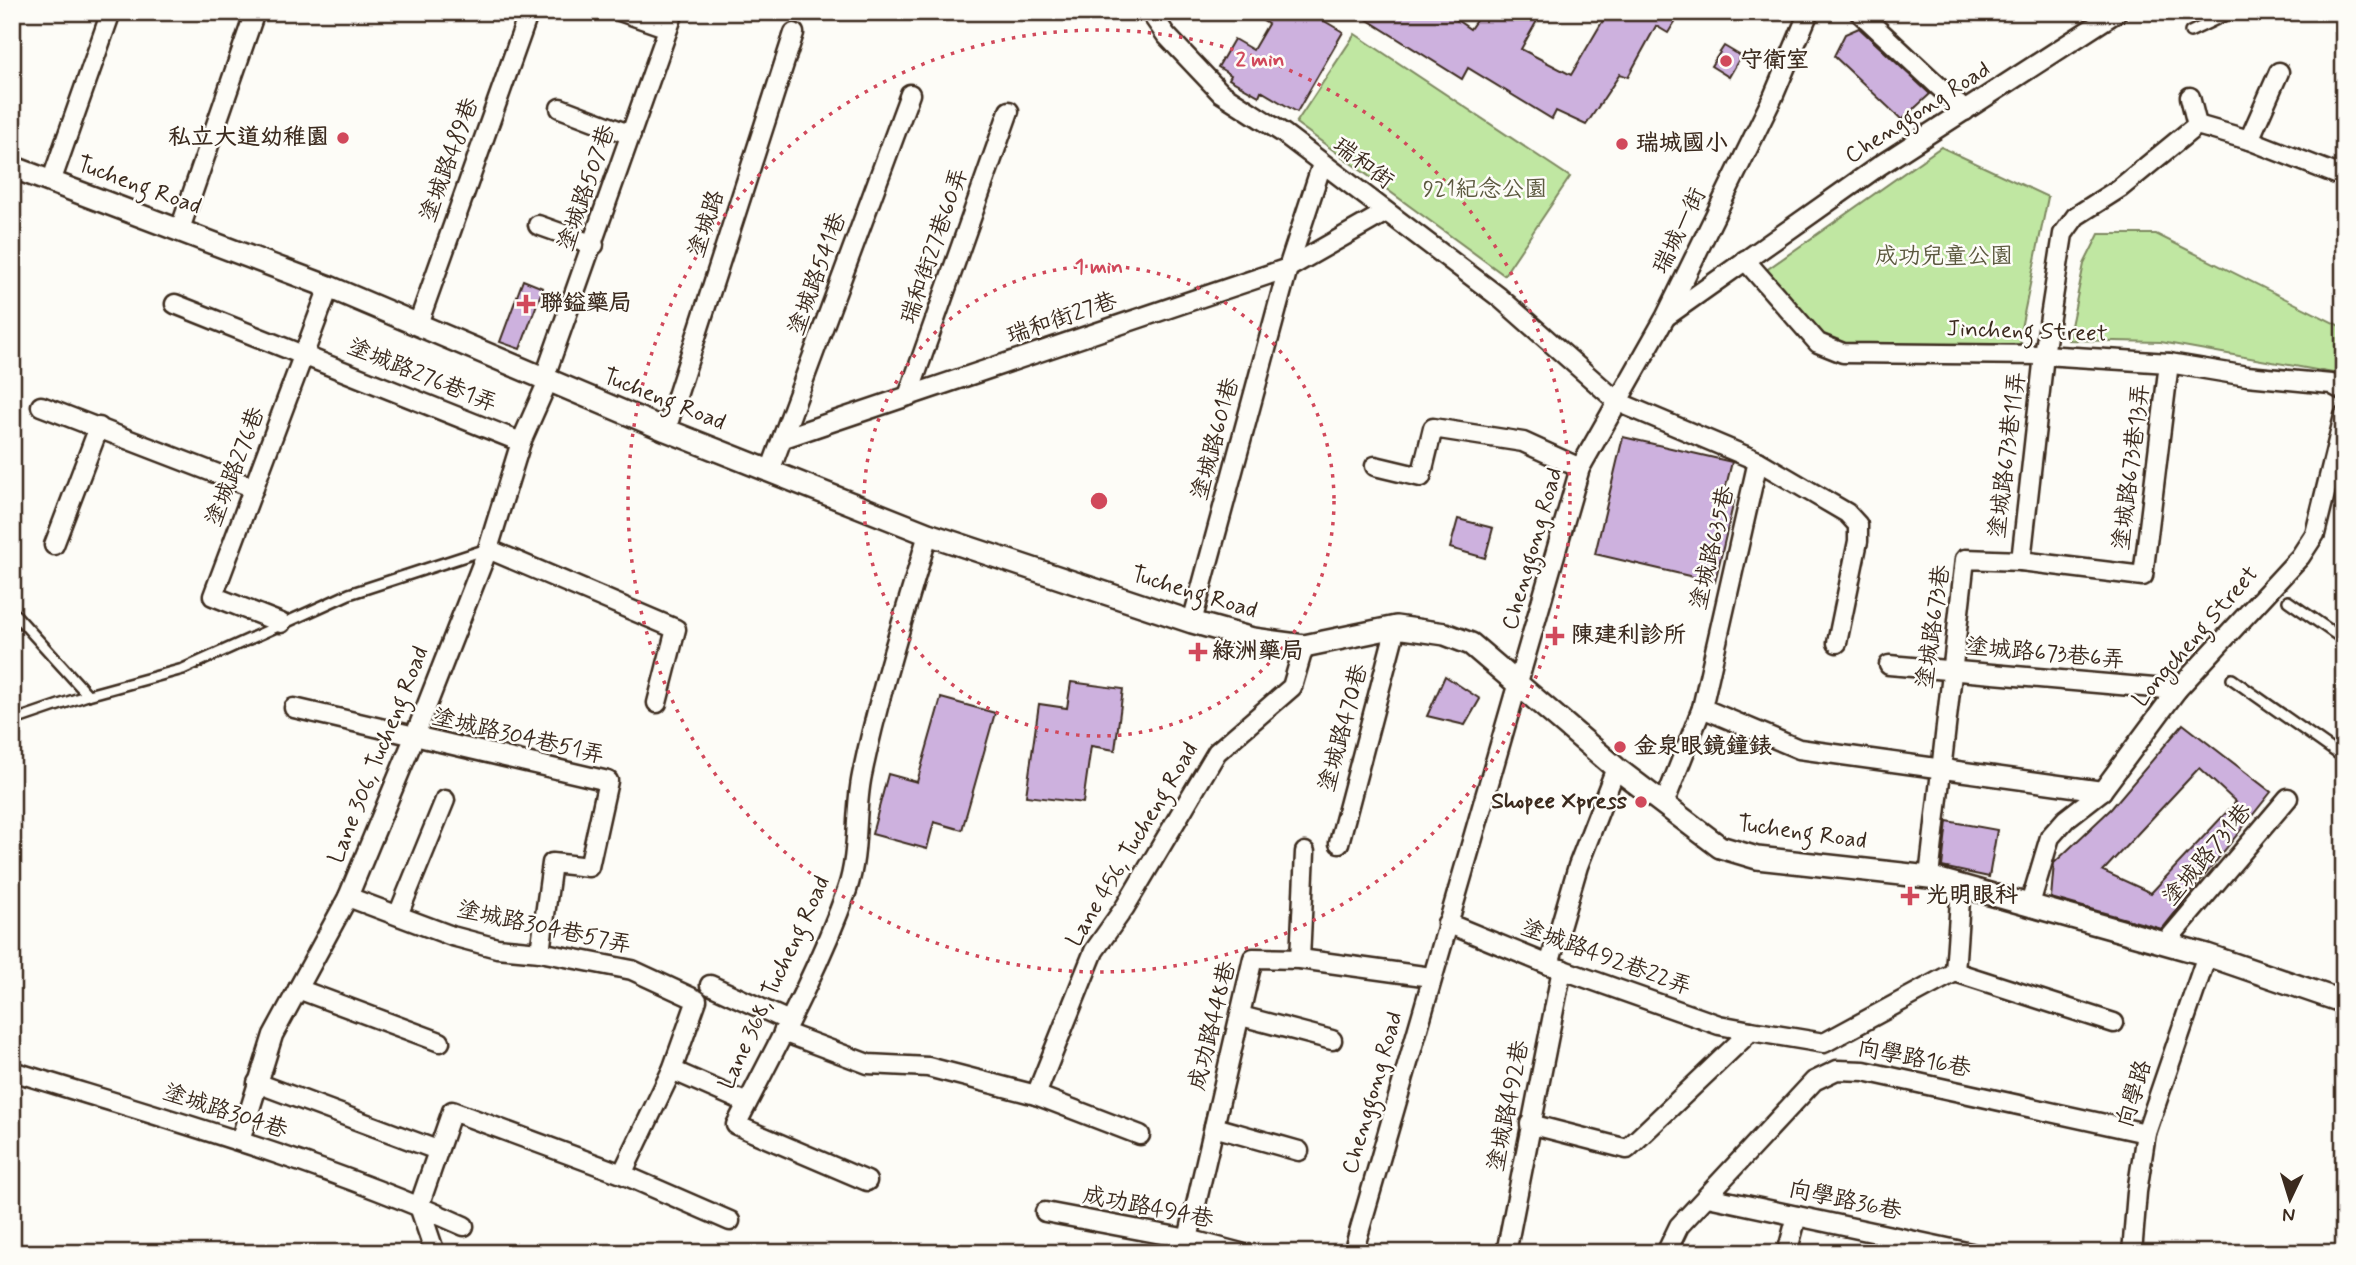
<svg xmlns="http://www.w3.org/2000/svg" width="2356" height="1265" viewBox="0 0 2356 1265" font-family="Mynerve,'LXGW WenKai TC',sans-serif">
  <rect width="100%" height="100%" fill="#fdfcf7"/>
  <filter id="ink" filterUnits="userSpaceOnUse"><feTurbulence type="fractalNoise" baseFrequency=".0143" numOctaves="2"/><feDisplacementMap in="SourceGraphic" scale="14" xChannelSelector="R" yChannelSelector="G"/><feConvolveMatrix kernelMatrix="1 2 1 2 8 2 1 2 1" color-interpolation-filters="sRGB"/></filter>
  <g filter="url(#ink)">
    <g fill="#c0e7a2" stroke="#7e8860" stroke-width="2">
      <path d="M1355,34l215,143 -66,98 -208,-152z"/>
      <path d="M1941,147l107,50 -29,141 2,5 -17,11 -177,-7 -62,-76z"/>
      <path d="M2099,234h57l188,94v47l-183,-33 -93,-2 16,-76z"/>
    </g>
    <g fill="#cdb1de" stroke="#3b2a1e" stroke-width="2" fill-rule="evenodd">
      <path d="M1248,12h61l34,20 -46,80 -36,-21 -2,5 -30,-17 2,-4 -13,-8 16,-28 19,11 15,-26z"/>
      <path d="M1355,12h90l25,17 12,-17h60l-21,37 50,26 37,-63h73l-13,21 -12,-7 -28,51 -8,-3 -34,51 -30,-14 -4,8 -84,-51 -6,11z"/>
      <path d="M1859,28l71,66 -28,26 -68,-64 11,-22z"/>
      <path d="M1724,46l17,10 -12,21 -18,-11z"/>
      <path d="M523,280l20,8 -23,61 -20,-7z"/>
      <path d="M1623,437l109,25 -9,36 11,3 -19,81 -120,-28z"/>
      <path d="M1458,519l35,9 -8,30 -35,-10z"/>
      <path d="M1445,676l35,23 -15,26 -38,-9z"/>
      <path d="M1071,682l52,7 -8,61 -24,-4 -8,57 -57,-7 13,-92 28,4z"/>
      <path d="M941,698l54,15 -33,117 -28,-8 -7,27 -55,-15 16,-60 29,8z"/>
      <path d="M2183,724l88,68 -109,137 -111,-31 3,-35 57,-54zM2199,768l37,34 -85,91 -48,-22z"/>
      <path d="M1947,821l50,9 -8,47 -47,-10z"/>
    </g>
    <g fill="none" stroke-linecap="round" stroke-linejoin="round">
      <g stroke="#3b2a1e" stroke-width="14">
        <g id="service">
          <path d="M2190,32l42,-20"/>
          <path d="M2288,601l56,39"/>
          <path d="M12,611l76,84"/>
          <path d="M2232,679l112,79"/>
          <path d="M12,721l76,-26 95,-26 166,-75 138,-45"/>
        </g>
      </g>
      <g stroke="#3b2a1e" stroke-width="23">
        <g id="minor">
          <path d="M622,12l46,16"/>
          <path d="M1150,12l16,23 55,58 62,40 216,164 119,105 140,59 89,52 11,12v16l-21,102"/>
          <path d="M1859,12l106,99"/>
          <path d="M2279,72l-30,68 95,37"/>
          <path d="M2190,97l7,28"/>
          <path d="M560,108l71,27"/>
          <path d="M51,182l60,-170"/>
          <path d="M538,225l56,20"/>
          <path d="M180,229l75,-217"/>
          <path d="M1745,260l73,83 25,10 201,2 125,8 78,13 84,8 13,7"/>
          <path d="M175,304l346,138"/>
          <path d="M1667,316l212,-150 238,-154"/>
          <path d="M418,324l111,-312"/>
          <path d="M544,379l130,-367"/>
          <path d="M908,396l101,-285"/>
          <path d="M41,406l213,82"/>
          <path d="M666,430l128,-397"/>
          <path d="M784,438l504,-170 98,-56"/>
          <path d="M1375,466l46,11 12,-49 90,14 57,26"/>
          <path d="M770,471l140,-377"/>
          <path d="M54,545l45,-118"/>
          <path d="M488,549l188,80 -19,74"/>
          <path d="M2021,561l23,-206 19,-121 13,-18 44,-28 77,-63 52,15"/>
          <path d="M1192,622l96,-354 34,-104"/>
          <path d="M281,623l-68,-27 116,-309"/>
          <path d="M1889,665l288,25"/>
          <path d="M294,708l314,73 -19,86 -37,-4 -12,89"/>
          <path d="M1702,708l97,41 303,42"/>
          <path d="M1664,804l38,-96 56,-247"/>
          <path d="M1339,843l57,-216"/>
          <path d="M1929,877l36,-318 56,2 122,15 26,-213"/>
          <path d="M348,897l104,39 45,12 43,4 92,18 65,30 -25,70 -50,104"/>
          <path d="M2030,904l20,-67 16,-18 36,-28 75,-101 123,-133 15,-23 29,-118"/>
          <path d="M398,915l47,-115"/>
          <path d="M1447,923l102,42 170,60 32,6"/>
          <path d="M2165,943l123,-145"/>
          <path d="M1300,959l5,-107"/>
          <path d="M1549,965l29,-99 38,-98"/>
          <path d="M1955,972l159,51"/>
          <path d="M710,985l79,36"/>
          <path d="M298,989l142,53"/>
          <path d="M1241,1016l91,24"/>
          <path d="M783,1032l85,32 60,3 108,28 104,40"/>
          <path d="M672,1070l75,33"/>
          <path d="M12,1071c152,47 307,90 452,155"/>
          <path d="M257,1083l180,67"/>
          <path d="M1036,1095l58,-144 31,-44 92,-155 75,-65 12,-41"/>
          <path d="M1530,1124l97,25 124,-118 73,12 131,-71 6,-86"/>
          <path d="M1214,1127l85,24"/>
          <path d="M240,1141l33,-106 75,-138 66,-159 74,-189 33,-107 27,-61"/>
          <path d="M867,1181l-131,-56c39,-76 82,-154 111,-235 13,-38 7,-77 15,-115 17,-82 43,-161 66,-241"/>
          <path d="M1708,1197l263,56"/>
          <path d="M419,1206l33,-95 170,63 108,47"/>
          <path d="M419,1206l16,47"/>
          <path d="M1045,1212l143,27 53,14"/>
          <path d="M1188,1239l65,-281 47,1 131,18"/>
          <path d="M1353,1253l227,-785 85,-150 108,-221 36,-85"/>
          <path d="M1506,1253l56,-284"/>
          <path d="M1666,1253l13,-27 135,-145 23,-11 27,1 282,62"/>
          <path d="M1787,1253l10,-37"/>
          <path d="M2132,1253l5,-61 9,-59 61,-178"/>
        </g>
      </g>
      <g stroke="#3b2a1e" stroke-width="26">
        <path id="tertiary" d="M12,167l317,120 337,143 262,104 264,88 61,17 51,7 92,-19 49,7 26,10 145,124 104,79 37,11 172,19 278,78 137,47"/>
      </g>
      <use href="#service" stroke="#fdfcf7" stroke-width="9"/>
      <use href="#minor" stroke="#fdfcf7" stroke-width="18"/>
      <use href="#tertiary" stroke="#fdfcf7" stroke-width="21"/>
    </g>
  </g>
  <g fill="none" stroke="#d1495b" stroke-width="3.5" stroke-dasharray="3.5 7">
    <circle cx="1099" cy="501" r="235"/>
    <circle cx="1099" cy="501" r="471"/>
  </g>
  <g fill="#d1495b" stroke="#fdfcf7" stroke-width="2.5">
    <circle cx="1726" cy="61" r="7"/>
    <circle cx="343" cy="138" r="7"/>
    <circle cx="1622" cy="144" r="7"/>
    <path d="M522.5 293.5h7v7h7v7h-7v7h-7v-7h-7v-7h7z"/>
    <path d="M1551.5 625.5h7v7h7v7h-7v7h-7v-7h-7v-7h7z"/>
    <path d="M1194.5 641.5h7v7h7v7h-7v7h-7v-7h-7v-7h7z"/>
    <circle cx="1620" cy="747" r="7"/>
    <circle cx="1641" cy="802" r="7"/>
    <path d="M1906.5 885.5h7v7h7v7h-7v7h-7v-7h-7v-7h7z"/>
  </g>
  <g text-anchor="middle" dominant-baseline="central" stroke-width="5" stroke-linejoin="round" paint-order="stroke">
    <g font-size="23" font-weight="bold" fill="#3b2a1e" stroke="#fdfcf7" text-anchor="start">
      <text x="1740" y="61">守衛室</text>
      <text x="329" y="138" text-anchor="end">私立大道幼稚園</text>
      <text x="1636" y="144">瑞城國小</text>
      <text x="540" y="304">聯鎰藥局</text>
      <text x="1571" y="636">陳建利診所</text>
      <text x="1212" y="652">綠洲藥局</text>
      <text x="1634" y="747">金泉眼鏡鐘錶</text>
      <text x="1627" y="802" text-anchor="end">Shopee Xpress</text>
      <text x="1926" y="896">光明眼科</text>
    </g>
    <g font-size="23" fill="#3b2a1e" stroke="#fdfcf7">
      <text transform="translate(1918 113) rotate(-33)">Chenggong Road</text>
      <text transform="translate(450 160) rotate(-70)">塗城路489巷</text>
      <text transform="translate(1363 164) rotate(37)">瑞和街</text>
      <text transform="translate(139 186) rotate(20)">Tucheng Road</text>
      <text transform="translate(587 188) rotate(-71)">塗城路507巷</text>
      <text transform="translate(707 224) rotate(-72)">塗城路</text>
      <text transform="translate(1680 231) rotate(-64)">瑞城一街</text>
      <text transform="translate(935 246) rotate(-71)">瑞和街27巷60弄</text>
      <text transform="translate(818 274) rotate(-70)">塗城路541巷</text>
      <text transform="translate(1062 319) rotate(-19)">瑞和街27巷</text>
      <text transform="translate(2027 332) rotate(2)">Jincheng Street</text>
      <text transform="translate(422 376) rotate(22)">塗城路276巷1弄</text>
      <text transform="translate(664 400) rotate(22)">Tucheng Road</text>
      <text transform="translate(1216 439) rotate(-75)">塗城路601巷</text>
      <text transform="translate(2008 455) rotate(-83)">塗城路673巷11弄</text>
      <text transform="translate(236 467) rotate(-69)">塗城路276巷</text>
      <text transform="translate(2132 467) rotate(-83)">塗城路673巷13弄</text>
      <text transform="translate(1713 548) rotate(-77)">塗城路635巷</text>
      <text transform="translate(1533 549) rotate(-74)">Chenggong Road</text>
      <text transform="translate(1194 593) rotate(17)">Tucheng Road</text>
      <text transform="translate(1934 627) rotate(-82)">塗城路673巷</text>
      <text transform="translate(2196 637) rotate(-49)">Longcheng Street</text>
      <text transform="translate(2045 654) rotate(5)">塗城路673巷6弄</text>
      <text transform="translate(1344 728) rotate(-75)">塗城路470巷</text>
      <text transform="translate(518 737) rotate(13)">塗城路304巷51弄</text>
      <text transform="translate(379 755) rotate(-68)">Lane 306, Tucheng Road</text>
      <text transform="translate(1802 833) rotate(8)">Tucheng Road</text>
      <text transform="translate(1133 845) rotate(-59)">Lane 456, Tucheng Road</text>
      <text transform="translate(2208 855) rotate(-50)">塗城路731巷</text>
      <text transform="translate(544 928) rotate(12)">塗城路304巷57弄</text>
      <text transform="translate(1606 958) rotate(20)">塗城路492巷22弄</text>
      <text transform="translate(775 983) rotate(-65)">Lane 368, Tucheng Road</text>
      <text transform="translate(1213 1026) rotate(-76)">成功路448巷</text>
      <text transform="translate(1914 1059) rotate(11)">向學路16巷</text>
      <text transform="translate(1373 1093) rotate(-74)">Chenggong Road</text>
      <text transform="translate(2135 1094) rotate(-73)">向學路</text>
      <text transform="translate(1509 1106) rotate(-79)">塗城路492巷</text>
      <text transform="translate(225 1112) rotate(18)">塗城路304巷</text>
      <text transform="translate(1845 1201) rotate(12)">向學路36巷</text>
      <text transform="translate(1148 1208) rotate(11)">成功路494巷</text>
    </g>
    <g font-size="23" fill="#5c593f" stroke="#fdfcf7">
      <text x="1485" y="190">921紀念公園</text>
      <text x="1944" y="257">成功兒童公園</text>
    </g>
  </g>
  <circle cx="1099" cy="501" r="10" fill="#d1495b" stroke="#fdfcf7" stroke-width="3.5"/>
  <g font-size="21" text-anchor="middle" font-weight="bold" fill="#d1495b" stroke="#fdfcf7" stroke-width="5" stroke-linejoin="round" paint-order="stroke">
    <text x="1260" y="66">2 min</text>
    <text x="1099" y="273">1 min</text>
  </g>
  <rect width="2356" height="1265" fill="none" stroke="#fdfcf7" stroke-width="42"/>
  <rect x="21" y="21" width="2314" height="1223" fill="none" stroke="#3b2a1e" stroke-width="2.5" filter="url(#ink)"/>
  <g transform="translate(2290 1199) rotate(184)" stroke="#fdfcf7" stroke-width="5" paint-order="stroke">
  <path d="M0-5L12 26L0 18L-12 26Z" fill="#3b2a1e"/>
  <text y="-10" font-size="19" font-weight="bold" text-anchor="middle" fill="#3b2a1e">N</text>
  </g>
</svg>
